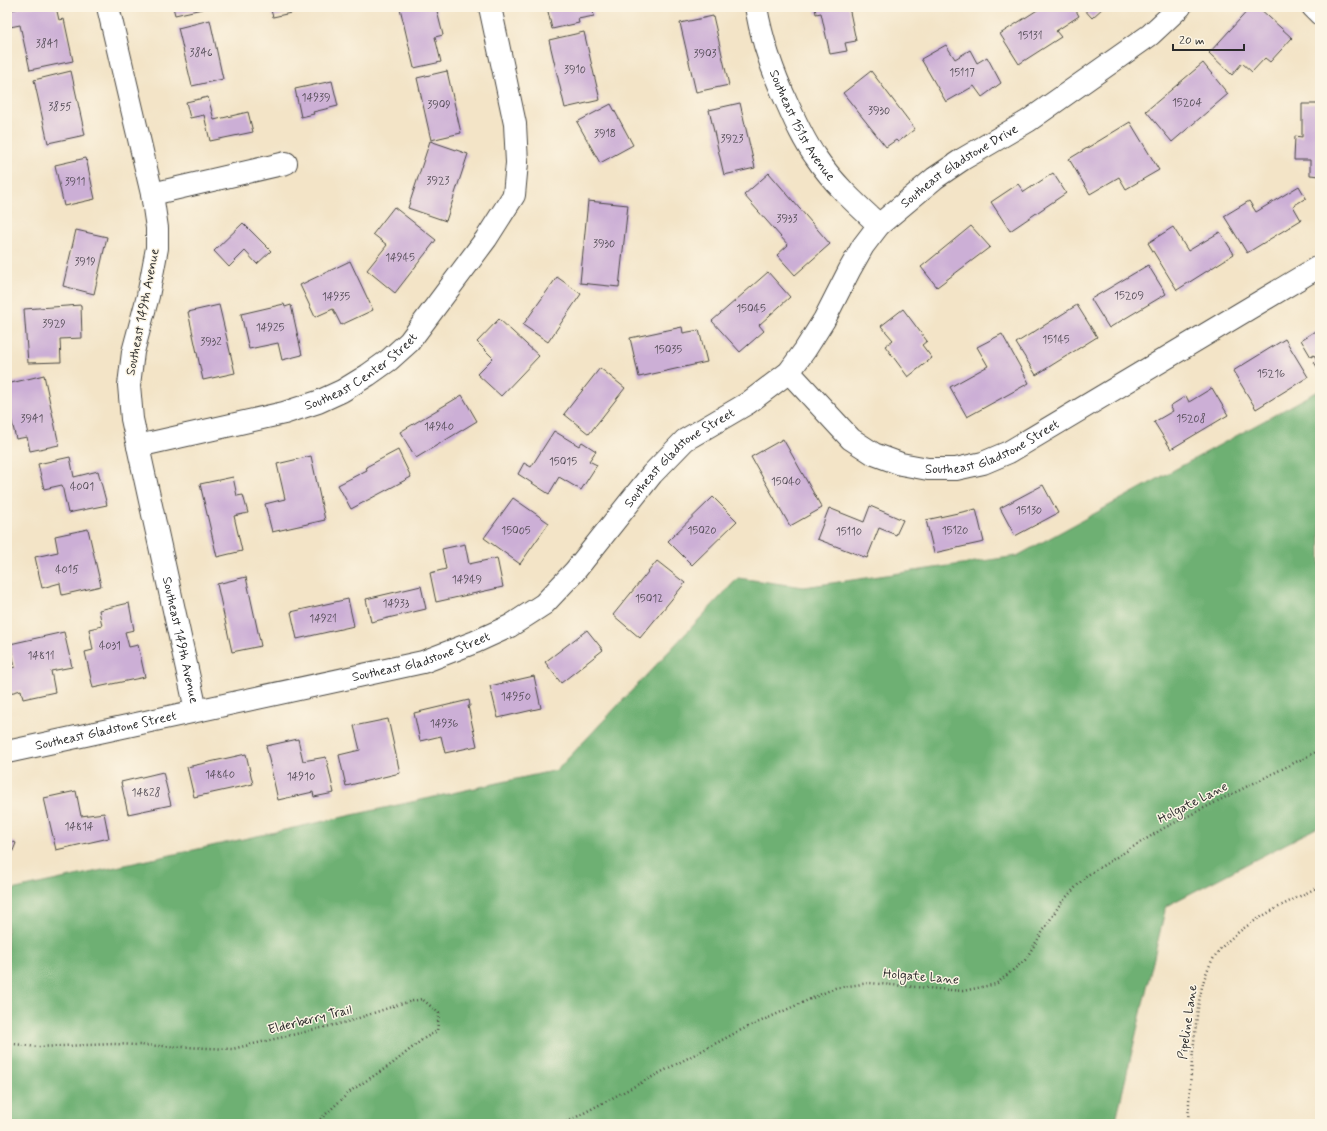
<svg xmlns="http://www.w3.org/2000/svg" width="1327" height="1131" viewBox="0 0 1327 1131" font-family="Mynerve,sans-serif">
  <rect width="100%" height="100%" fill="#fcf5e5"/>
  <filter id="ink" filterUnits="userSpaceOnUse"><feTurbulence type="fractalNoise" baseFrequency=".025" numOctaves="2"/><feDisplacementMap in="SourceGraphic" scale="8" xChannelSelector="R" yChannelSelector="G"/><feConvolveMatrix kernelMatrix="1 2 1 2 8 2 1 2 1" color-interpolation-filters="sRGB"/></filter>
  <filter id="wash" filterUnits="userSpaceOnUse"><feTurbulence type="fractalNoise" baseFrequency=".012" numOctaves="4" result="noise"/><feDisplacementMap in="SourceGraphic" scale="16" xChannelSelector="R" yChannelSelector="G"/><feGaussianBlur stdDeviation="0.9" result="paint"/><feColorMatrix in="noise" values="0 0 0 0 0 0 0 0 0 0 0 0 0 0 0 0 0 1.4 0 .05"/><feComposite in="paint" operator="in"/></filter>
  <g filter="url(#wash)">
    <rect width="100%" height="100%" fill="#f3e4c7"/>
    <path fill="#6eb073" stroke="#4c6e4f" d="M1320,390v436l-154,80 -51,218h-1108v-233l550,-121 181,-192 66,9 213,-31z"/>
    <g id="blocks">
      <g fill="#ccafd6">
        <path d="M24,7h32l3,13 5,-1 9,42 -43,9 -10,-45 -10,2 -3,-14v-2z"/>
        <path d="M173,7h28l1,2 -27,6z"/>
        <path d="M270,7h43v1l-40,9z"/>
        <path d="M403,7h33l7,28 -8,2 6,25 -27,6 -14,-60z"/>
        <path d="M547,7h45l2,9 -16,3 1,4 -27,6z"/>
        <path d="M815,7h34l7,34 -11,2 2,8 -17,3 -9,-41 -5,1z"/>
        <path d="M1042,7h32l5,9 -23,15 5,6 -42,27 -19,-30z"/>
        <path d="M1082,7h22l-12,11z"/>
        <path d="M1251,7h7l34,31 -22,24 -5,-4 -13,14 -10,-9 -10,12 -23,-22z"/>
        <path d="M713,16l16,69 -33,7 -16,-69z"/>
        <path d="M210,20l13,59 -31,7 -14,-58z"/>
        <path d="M584,32l16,68 -35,8 -16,-68z"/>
        <path d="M946,45l9,14 15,-9 7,13 10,-6 14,26 -19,14 -8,-11 -28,16 -25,-43z"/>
        <path d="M1203,63l25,31 -56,48 -26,-31z"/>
        <path d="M71,71l14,64 -37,8 -14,-63z"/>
        <path d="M447,71l14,62 -30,7 -14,-62z"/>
        <path d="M871,71l44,58 -17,13 -2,-2 -10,7 -43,-54z"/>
        <path d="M332,81l6,25 -25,6 1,2 -13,3 -6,-28z"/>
        <path d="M208,97l6,23 34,-8 5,20 -43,9 -6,-26 -14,3 -4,-16z"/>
        <path d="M740,103l15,65 -31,7 -15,-65z"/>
        <path d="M611,104l22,41 -33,18 -23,-41z"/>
        <path d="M1302,104h18v72l-10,-1v-15h-16l1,-24 7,1z"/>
        <path d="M1130,122l29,48 -33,19 -7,-12 -29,17 -21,-35z"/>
        <path d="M430,141l38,13 -22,67 -38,-13z"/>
        <path d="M86,158l9,41 -31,7 -9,-41z"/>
        <path d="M769,173l61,71 -35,31 -18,-20 11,-10 -44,-50z"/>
        <path d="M1053,173l13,20 -56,38 -19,-29 27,-18 6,8z"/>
        <path d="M1299,186l7,12 -13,8 8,14 -54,33 -23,-37 25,-15 7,11z"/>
        <path d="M588,201l40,4 -9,82 -39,-4z"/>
        <path d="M394,207l42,33 -41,53 -28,-23 20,-25 -14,-11z"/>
        <path d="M243,223l28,28 -14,13 -12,-13 -16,16 -15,-16z"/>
        <path d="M971,226l19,21 -53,40 -16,-20z"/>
        <path d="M1173,227l15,24 32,-19 14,22 -57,36 -29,-47z"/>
        <path d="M76,230l31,7 -13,57 -31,-8z"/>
        <path d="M350,261l23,49 -32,15 -8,-16 -18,8 -15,-32z"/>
        <path d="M1148,265l18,29 -57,34 -18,-29z"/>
        <path d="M768,272l22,25 -31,28 5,6 -24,21 -28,-31z"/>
        <path d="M557,277l24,17 -33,48 -25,-17z"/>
        <path d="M284,304l1,3 6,-2 11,50 -20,5 -4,-17 -29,6 -8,-35z"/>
        <path d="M81,305l1,33 -22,1 1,23 -33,1 -4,-54z"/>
        <path d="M219,305l16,68 -32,7 -15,-68z"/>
        <path d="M1077,305l20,32 -61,38 -20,-32z"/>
        <path d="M903,309l24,32 -5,4 10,13 -24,19 -23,-31 8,-6 -12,-14z"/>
        <path d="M499,319l40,37 -38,40 -24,-22 16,-16 -16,-16z"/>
        <path d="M682,327l1,6 16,-3 8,32 -68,15 -9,-39z"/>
        <path d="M1320,328v44l-6,-10 3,-2 -3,-5 -3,2 -10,-17z"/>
        <path d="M1002,334l27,49 -62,34 -17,-30 38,-21 -11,-19z"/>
        <path d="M1285,339l23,38 -52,32 -23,-38z"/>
        <path d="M600,368l25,20 -36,46 -25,-20z"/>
        <path d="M44,375l15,70 -29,6 -3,-14 -11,2 -9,-38v-17z"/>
        <path d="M1212,388l16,27 -57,34 -17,-27 19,-11 -3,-5 16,-10 3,6z"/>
        <path d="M462,395l15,26 -61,37 -16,-26z"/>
        <path d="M554,431l25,15 3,-4 14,9 -7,10 8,4 -16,25 -22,-13 -10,17 -31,-20 6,-11 7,4z"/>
        <path d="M783,439l39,69 -32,18 -39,-69z"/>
        <path d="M398,450l13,27 -60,32 -13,-24 29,-15 -1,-3z"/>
        <path d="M311,456l14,64 -53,12 -7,-28 20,-5 -8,-35z"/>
        <path d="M70,457l4,20 24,-6 9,34 -39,8 -6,-28 -18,4 -6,-25z"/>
        <path d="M233,477l4,19 6,-1 5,18 -14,3 8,35 -25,6 -17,-73z"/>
        <path d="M1043,485l15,28 -43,23 -15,-28z"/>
        <path d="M713,497l24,24 -45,44 -24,-24z"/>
        <path d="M513,498l36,25 -29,41 -36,-26z"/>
        <path d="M870,506l33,14 -7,15 -17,-7 -12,30 -50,-19 12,-31 35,14z"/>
        <path d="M976,509l8,33 -50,11 -8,-33z"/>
        <path d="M88,529l13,57 -39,9 -2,-12 -18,5 -7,-31 23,-5 -3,-16z"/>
        <path d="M465,544l4,20 28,-6 6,29 -67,15 -6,-29 16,-4 -4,-20z"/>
        <path d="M657,561l28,22 -45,55 -27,-23z"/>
        <path d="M246,577l15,69 -29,6 -15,-68z"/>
        <path d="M421,586l5,23 -55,13 -5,-23z"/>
        <path d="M348,599l6,27 -57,13 -6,-27z"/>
        <path d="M129,603l5,27 -9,2 4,15 9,-2 7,32 -52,11 -8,-36 8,-2 -4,-21 13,-3 -3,-16z"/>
        <path d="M587,630l16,20 -42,33 -16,-21z"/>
        <path d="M64,632l8,35 -21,4 4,21 -32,7 -2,-9 -11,3 -3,-15v-9l8,-2 -5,-23z"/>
        <path d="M534,676l7,32 -43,10 -8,-32z"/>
        <path d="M469,700l1,6h-2l9,40 -32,7 -4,-17 -21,5 -6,-28z"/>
        <path d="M388,719l12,54 -54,13 -7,-31 21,-5 -6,-24z"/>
        <path d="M298,739l5,22 23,-4 8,36 -20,4 -1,-5 -35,8 -12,-54z"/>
        <path d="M246,754l7,30 -59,13 -7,-30z"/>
        <path d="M163,772l8,33 -43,9 -7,-32z"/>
        <path d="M76,791l5,25 23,-3 5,25 -53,12 -12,-52z"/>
        <path d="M7,840l9,3 -9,23z"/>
      </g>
    </g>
  </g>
  <g filter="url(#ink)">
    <use href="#blocks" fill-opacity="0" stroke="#494742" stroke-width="1"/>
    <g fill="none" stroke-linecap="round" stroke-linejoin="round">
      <g stroke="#494742" stroke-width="24">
        <g id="minor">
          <path id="s1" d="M108,7l44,187 5,34v20l-9,48 -15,56 -4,33 3,34 64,291"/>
          <path id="s2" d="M756,7c6,35 17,66 32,98 8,18 16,36 27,51 18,27 41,48 64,69"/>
          <path d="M1313,7l7,7"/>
          <path d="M152,194l134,-31"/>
          <path id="s3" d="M789,372l62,67 23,15 27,10 27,5h28l27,-6 26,-11 311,-186"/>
          <path id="s4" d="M138,446l146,-33 34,-11 24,-11 26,-16 21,-15 20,-18 77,-103 28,-44 3,-32 -2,-39 -25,-117"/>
          <path id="s5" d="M7,752l416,-90 52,-20 35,-16 34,-22 31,-33 77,-97 33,-34 63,-37 41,-31 16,-22 19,-30 26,-51 13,-23 16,-21 56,-47 28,-19 65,-38 122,-86 30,-28"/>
        </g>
      </g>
      <g stroke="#494742" stroke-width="2.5" stroke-dasharray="1 3" stroke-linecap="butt">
        <path d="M7,1043l30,4 77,-3 118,5 115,-27 53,-18 22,-5 17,14 -2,18 -14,8 -31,25 -40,26 -37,34"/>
        <path d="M563,1124l176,-93 96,-43 34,-5 94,8 33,-7 29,-24 35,-56 26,-28 78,-48 156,-78"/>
        <path d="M1188,1124c1,-27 3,-55 6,-82 4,-32 5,-70 28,-95 24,-26 67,-45 98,-61"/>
      </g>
      <use href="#minor" stroke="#fff" stroke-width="22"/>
    </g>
  </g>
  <g text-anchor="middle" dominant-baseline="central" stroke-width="3" stroke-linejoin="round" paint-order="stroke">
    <g font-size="11" fill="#534c56">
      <text x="1030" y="36">15131</text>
      <text x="47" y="44">3841</text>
      <text x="201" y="53">3846</text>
      <text x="705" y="54">3903</text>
      <text x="575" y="70">3910</text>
      <text x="962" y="73">15117</text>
      <text x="316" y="98">14939</text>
      <text x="1187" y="103">15204</text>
      <text x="439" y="105">3909</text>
      <text x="60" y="107">3855</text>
      <text x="879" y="111">3930</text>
      <text x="605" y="134">3918</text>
      <text x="732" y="139">3923</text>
      <text x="438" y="181">3923</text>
      <text x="75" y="182">3911</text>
      <text x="787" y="219">3933</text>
      <text x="604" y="244">3930</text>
      <text x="400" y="258">14945</text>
      <text x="85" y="262">3919</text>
      <text x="1129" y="296">15209</text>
      <text x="336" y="297">14935</text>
      <text x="751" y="309">15045</text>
      <text x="54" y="324">3929</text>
      <text x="270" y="328">14925</text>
      <text x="1056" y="340">15145</text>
      <text x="211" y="342">3932</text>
      <text x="668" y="350">15035</text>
      <text x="1271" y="374">15216</text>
      <text x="32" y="419">3941</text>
      <text x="1191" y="419">15208</text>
      <text x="439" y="427">14940</text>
      <text x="563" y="462">15015</text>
      <text x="786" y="482">15040</text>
      <text x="82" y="487">4001</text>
      <text x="1029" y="511">15130</text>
      <text x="516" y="531">15005</text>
      <text x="702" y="531">15020</text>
      <text x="955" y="531">15120</text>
      <text x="849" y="532">15110</text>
      <text x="67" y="570">4015</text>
      <text x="467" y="580">14949</text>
      <text x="649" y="599">15012</text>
      <text x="396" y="604">14933</text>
      <text x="323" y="619">14921</text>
      <text x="110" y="646">4031</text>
      <text x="41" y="656">14811</text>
      <text x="516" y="697">14950</text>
      <text x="444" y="724">14936</text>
      <text x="220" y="775">14840</text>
      <text x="301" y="777">14910</text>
      <text x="146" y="793">14828</text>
      <text x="79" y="827">14814</text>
    </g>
    <g font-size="13" fill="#2b2b2b" stroke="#fcf5e5">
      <text stroke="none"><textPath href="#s2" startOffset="128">Southeast 151st Avenue</textPath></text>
      <text stroke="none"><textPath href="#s5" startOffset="1174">Southeast Gladstone Drive</textPath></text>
      <text transform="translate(143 312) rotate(-79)">Southeast 149th Avenue</text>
      <text stroke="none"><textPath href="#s4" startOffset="238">Southeast Center Street</textPath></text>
      <text stroke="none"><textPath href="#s3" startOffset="244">Southeast Gladstone Street</textPath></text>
      <text stroke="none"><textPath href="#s5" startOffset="761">Southeast Gladstone Street</textPath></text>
      <text stroke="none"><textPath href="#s1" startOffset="647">Southeast 149th Avenue</textPath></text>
      <text stroke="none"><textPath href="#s5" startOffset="425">Southeast Gladstone Street</textPath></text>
      <text stroke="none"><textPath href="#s5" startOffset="101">Southeast Gladstone Street</textPath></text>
      <text transform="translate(1193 803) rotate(-27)">Holgate Lane</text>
      <text transform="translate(921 977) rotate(5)">Holgate Lane</text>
      <text transform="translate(310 1020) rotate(-14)">Elderberry Trail</text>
      <text transform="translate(1188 1022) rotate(-82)">Pipeline Lane</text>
    </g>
  </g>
  <rect width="1327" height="1131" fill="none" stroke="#fcf5e5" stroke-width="24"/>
  <path d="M1173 44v6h71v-6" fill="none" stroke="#2b2b2b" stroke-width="2"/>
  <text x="1179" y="44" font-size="12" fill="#2b2b2b" stroke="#fcf5e5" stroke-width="3" paint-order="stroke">20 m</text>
</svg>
